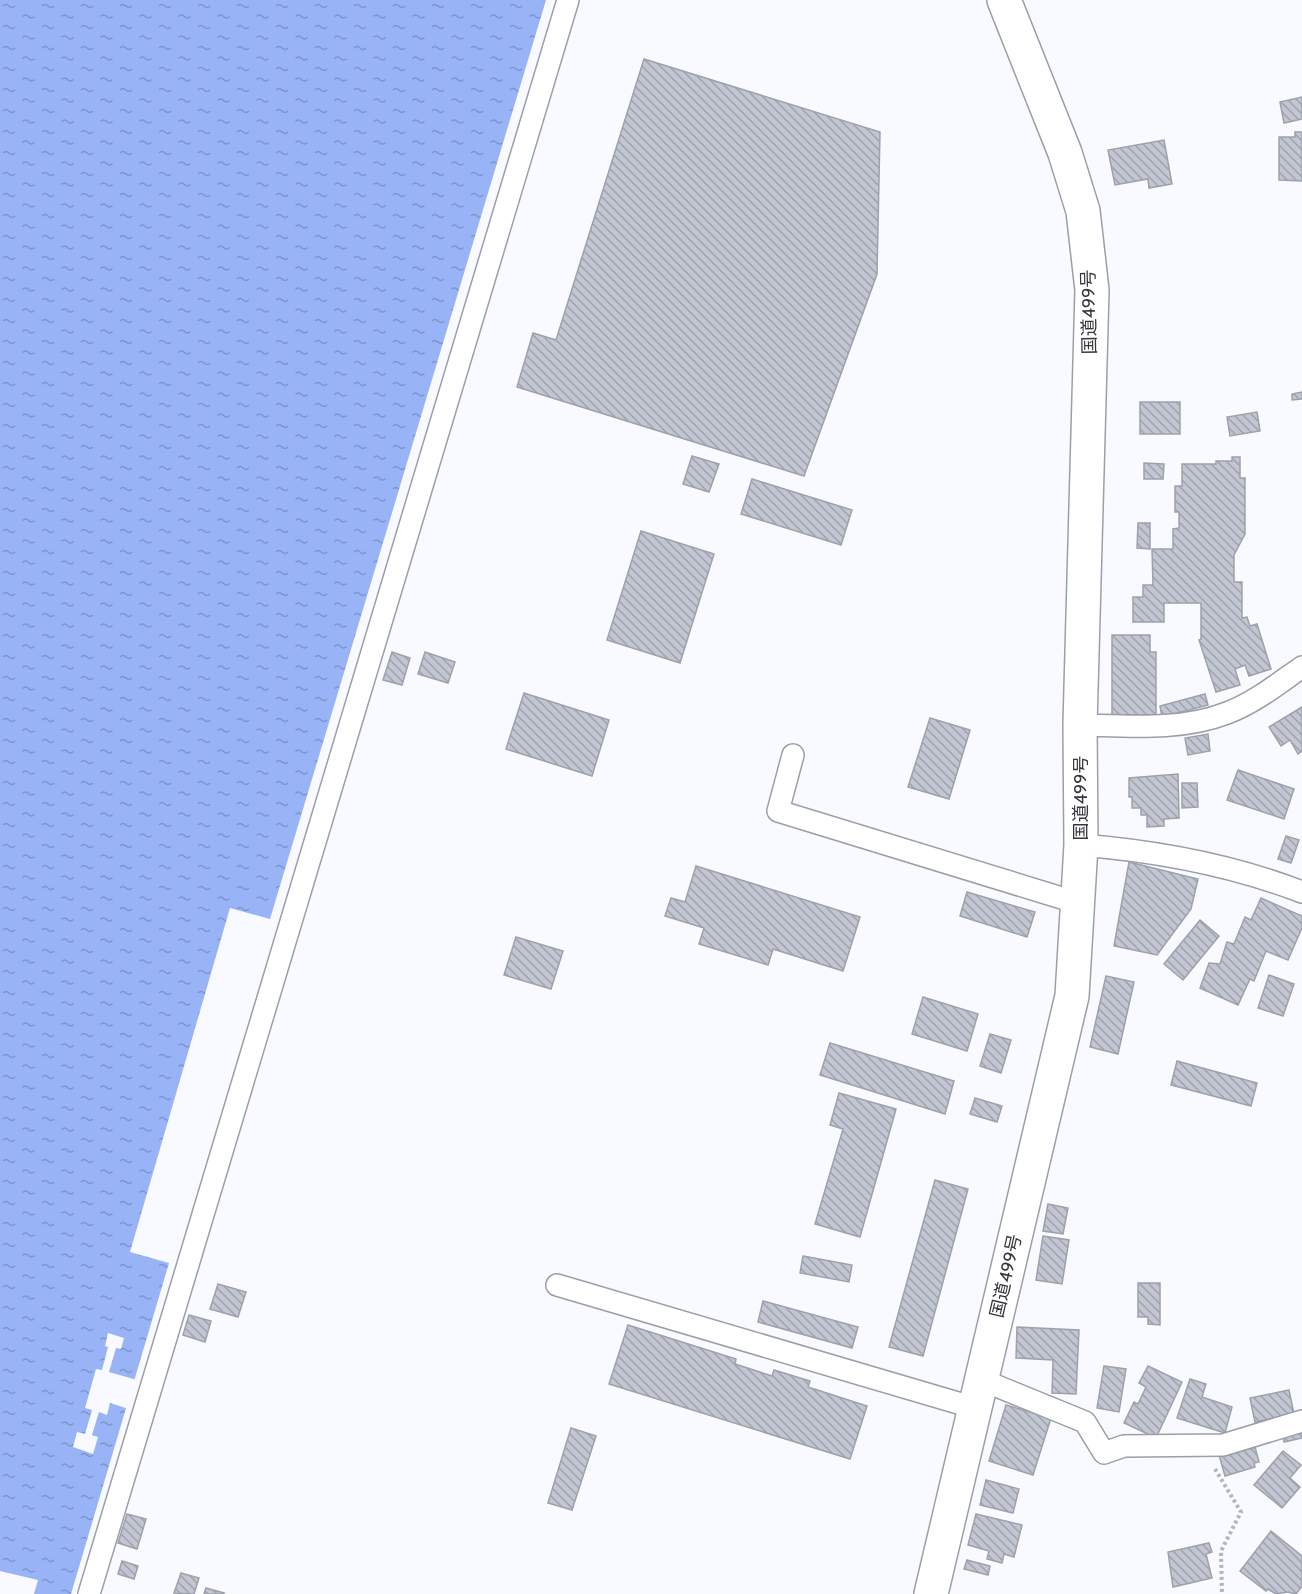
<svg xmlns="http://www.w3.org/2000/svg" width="1302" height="1594" viewBox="0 0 1302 1594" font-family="Cabin,'Noto Sans JP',sans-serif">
  <defs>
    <pattern id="water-ripples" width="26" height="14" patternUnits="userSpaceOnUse" patternTransform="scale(1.5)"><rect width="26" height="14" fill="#99b3f7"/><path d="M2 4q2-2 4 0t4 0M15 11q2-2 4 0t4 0" fill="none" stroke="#7e93c9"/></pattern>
    <pattern id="building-back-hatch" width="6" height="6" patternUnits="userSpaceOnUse" patternTransform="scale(1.5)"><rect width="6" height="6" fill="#c1c6d2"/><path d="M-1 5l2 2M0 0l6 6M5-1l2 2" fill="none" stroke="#9ea2ac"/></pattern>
  </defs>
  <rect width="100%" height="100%" fill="#f8faff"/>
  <path fill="url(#water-ripples)" d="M0,0h546l-276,919 -40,-11 -100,344 39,11 -98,331h-71z"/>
  <g fill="#f8faff">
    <path d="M108,1333l16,5 -3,11 -5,-1 -7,24 28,8 -8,29 -19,-6 -3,12 -8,-3 -7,23 6,2 -5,17 -20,-7 4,-15 8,2 7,-24 -7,-2 11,-39 6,1 6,-23 -3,-1z"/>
    <path d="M0,1571l38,9 -4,14h-34z"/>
  </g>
  <g fill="url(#building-back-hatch)" stroke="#9da1ac" stroke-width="1.5">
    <path d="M644,59l236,73 -3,142 -73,202 -287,-89 16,-54 23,7z"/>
    <path d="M1302,97v22l-18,4 -4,-21z"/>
    <path d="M1295,132h7v49l-23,-1v-43h16z"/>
    <path d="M1164,140l8,44 -23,4 -1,-9 -33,6 -7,-35z"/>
    <path d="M1302,392v7l-10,1v-6z"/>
    <rect x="1140" y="402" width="40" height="32"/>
    <path d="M1257,412l3,19 -30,5 -3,-19z"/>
    <path d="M692,456l27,8 -10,28 -26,-8z"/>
    <path d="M1232,457h8v21h5v56l-11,21v27h8v36l5,-1 3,9 7,-2 14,45 -22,7 -4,-11 -10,4 5,16 -24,7 -17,-52 2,-1v-36h-37v19h-31v-25h10v-12h10l-1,-36h21v-20l6,-1v-16h-4v-26h7v-22h34v-3h16z"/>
    <path d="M1144,463l20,1 -1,15h-19z"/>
    <path d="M752,479l100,31 -11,35 -100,-31z"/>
    <path d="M1138,523h12v26l-13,-1z"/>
    <path d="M641,531l73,23 -34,109 -73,-23z"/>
    <path d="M1112,635h38v17h6v63h-44z"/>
    <path d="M392,652l18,6 -8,27 -19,-5z"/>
    <path d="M425,652l30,10 -7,21 -30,-9z"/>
    <path d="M524,693l85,27 -17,56 -86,-27z"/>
    <path d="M1205,694l3,11 -46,12 -2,-11z"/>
    <path d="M1302,707v44l-4,3 -8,-14 -9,6 -12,-19z"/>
    <path d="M930,718l40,12 -21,69 -41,-12z"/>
    <path d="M1208,734l2,17 -22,4 -3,-17z"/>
    <path d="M1238,770l56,19 -10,30 -57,-19z"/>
    <path d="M1178,774l1,44 -15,1v7l-17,1v-12h-6v-7h-9v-11h-3v-19z"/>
    <path d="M1182,783h15l1,24 -16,1z"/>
    <path d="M1286,836l13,4 -8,23 -13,-4z"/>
    <path d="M1129,862l69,17 -7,30 -34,46 -43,-9z"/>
    <path d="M696,866l164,51 -17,54 -70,-22 -5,16 -69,-21 5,-16 -39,-12 6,-18 14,4z"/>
    <path d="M967,892l68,20 -8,25 -67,-21z"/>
    <path d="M1261,898l41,18v12l-14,32 -22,-9 -12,30 -4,-2 -12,26 -38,-17 9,-25 11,1 7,-22 7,2 11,-27 6,3z"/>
    <path d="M1200,920l19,16 -36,44 -19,-16z"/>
    <path d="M516,937l47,14 -12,38 -47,-14z"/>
    <path d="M1269,975l25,9 -11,32 -25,-8z"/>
    <path d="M1106,976l28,6 -16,72 -28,-7z"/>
    <path d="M923,997l55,17 -11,37 -55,-17z"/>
    <path d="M990,1034l21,6 -10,33 -21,-7z"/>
    <path d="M830,1043l124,38 -9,33 -125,-39z"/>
    <path d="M1177,1061l80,22 -6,23 -80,-21z"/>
    <path d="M839,1093l57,16 -36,128 -45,-13 28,-95 -13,-4z"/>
    <path d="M975,1098l27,8 -5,16 -27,-8z"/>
    <path d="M935,1180l33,9 -45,167 -34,-9z"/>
    <path d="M1048,1204l20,4 -5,26 -20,-3z"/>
    <path d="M1043,1236l26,4 -7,44 -26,-4z"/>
    <path d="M803,1256l49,9 -3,17 -49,-9z"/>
    <path d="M1138,1283h22v42l-12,-1v-7h-10z"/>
    <path d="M218,1284l28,8 -8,25 -28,-8z"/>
    <path d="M763,1301l95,26 -6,21 -94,-26z"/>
    <path d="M189,1315l22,6 -6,21 -22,-7z"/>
    <path d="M628,1325l108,34 -1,5 37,12 2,-6 36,11 -2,6 59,19 -17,53 -241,-75z"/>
    <path d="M1017,1327l62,3 -3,64 -24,-1 1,-33 -37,-2z"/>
    <path d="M1104,1366l22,3 -7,43 -22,-4z"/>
    <path d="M1148,1366l34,16 -26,56 -32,-15 10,-21 4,2 8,-17 -7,-4z"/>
    <path d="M1190,1379l16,5 -4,13 30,10 -7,26 -48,-15z"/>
    <path d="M1289,1390l5,24 -39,8 -5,-24z"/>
    <path d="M1006,1405l45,13 -18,57 -44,-14z"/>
    <path d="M571,1428l25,8 -24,74 -24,-7z"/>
    <path d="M1302,1431v7l-18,4 -1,-7z"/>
    <path d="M1249,1446l1,3 5,-2 4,15 -5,1 1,4 -30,9 -6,-21z"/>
    <path d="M1283,1451l18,14 -11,13 10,9 -18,21 -28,-23z"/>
    <path d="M986,1480l33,9 -6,24 -33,-8z"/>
    <path d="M127,1514l19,5 -9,30 -19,-6z"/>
    <path d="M976,1514l46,11 -8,32 -10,-3 -2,9 -15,-4 2,-8 -21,-6z"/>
    <path d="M1271,1531l31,25v30l-6,8 -8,-2 -12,2 -8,-5 -2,2 -26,-20z"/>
    <path d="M1209,1543l3,9 -6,2 6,24 -39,9 -5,-35z"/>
    <path d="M967,1560l23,6 -2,9 -24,-6z"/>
    <path d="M122,1561l16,5 -4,13 -16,-5z"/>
    <path d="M181,1573l18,5 -5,16 -20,-1z"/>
    <path d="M206,1588l18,5 -1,1h-19z"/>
  </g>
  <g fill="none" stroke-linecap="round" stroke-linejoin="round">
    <g stroke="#9b9faa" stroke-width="24">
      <g id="minor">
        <path d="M1080,725c49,1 101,6 147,-12 27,-10 52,-30 75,-46"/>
        <path d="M793,755l-15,56 300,92"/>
        <path d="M1081,845c75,6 151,20 221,47"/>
        <path d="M557,1285l418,123"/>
        <path d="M982,1380l103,42 19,31 20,-7 99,-1 79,-24"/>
        <path d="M89,1594l479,-1594"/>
      </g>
    </g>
    <g stroke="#9b9faa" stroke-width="36">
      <path id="trunk" d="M931,1594l141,-598 9,-151 -1,-120 12,-435 -9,-79 -18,-58 -61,-153"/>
    </g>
    <path stroke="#b3b5ba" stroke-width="4" stroke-dasharray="3 3" stroke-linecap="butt" d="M1215,1469l26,43 -20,39 1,43"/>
    <use href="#minor" stroke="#fff" stroke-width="21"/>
    <use href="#trunk" stroke="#fff" stroke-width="33"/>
  </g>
  <g text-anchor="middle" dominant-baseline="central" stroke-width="5" stroke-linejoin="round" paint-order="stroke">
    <g font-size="18" fill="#36383d" stroke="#fff">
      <text transform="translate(1089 312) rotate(-91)">国道499号</text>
      <text transform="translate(1081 798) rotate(-90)">国道499号</text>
      <text transform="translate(1006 1276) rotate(-77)">国道499号</text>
    </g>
  </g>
</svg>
